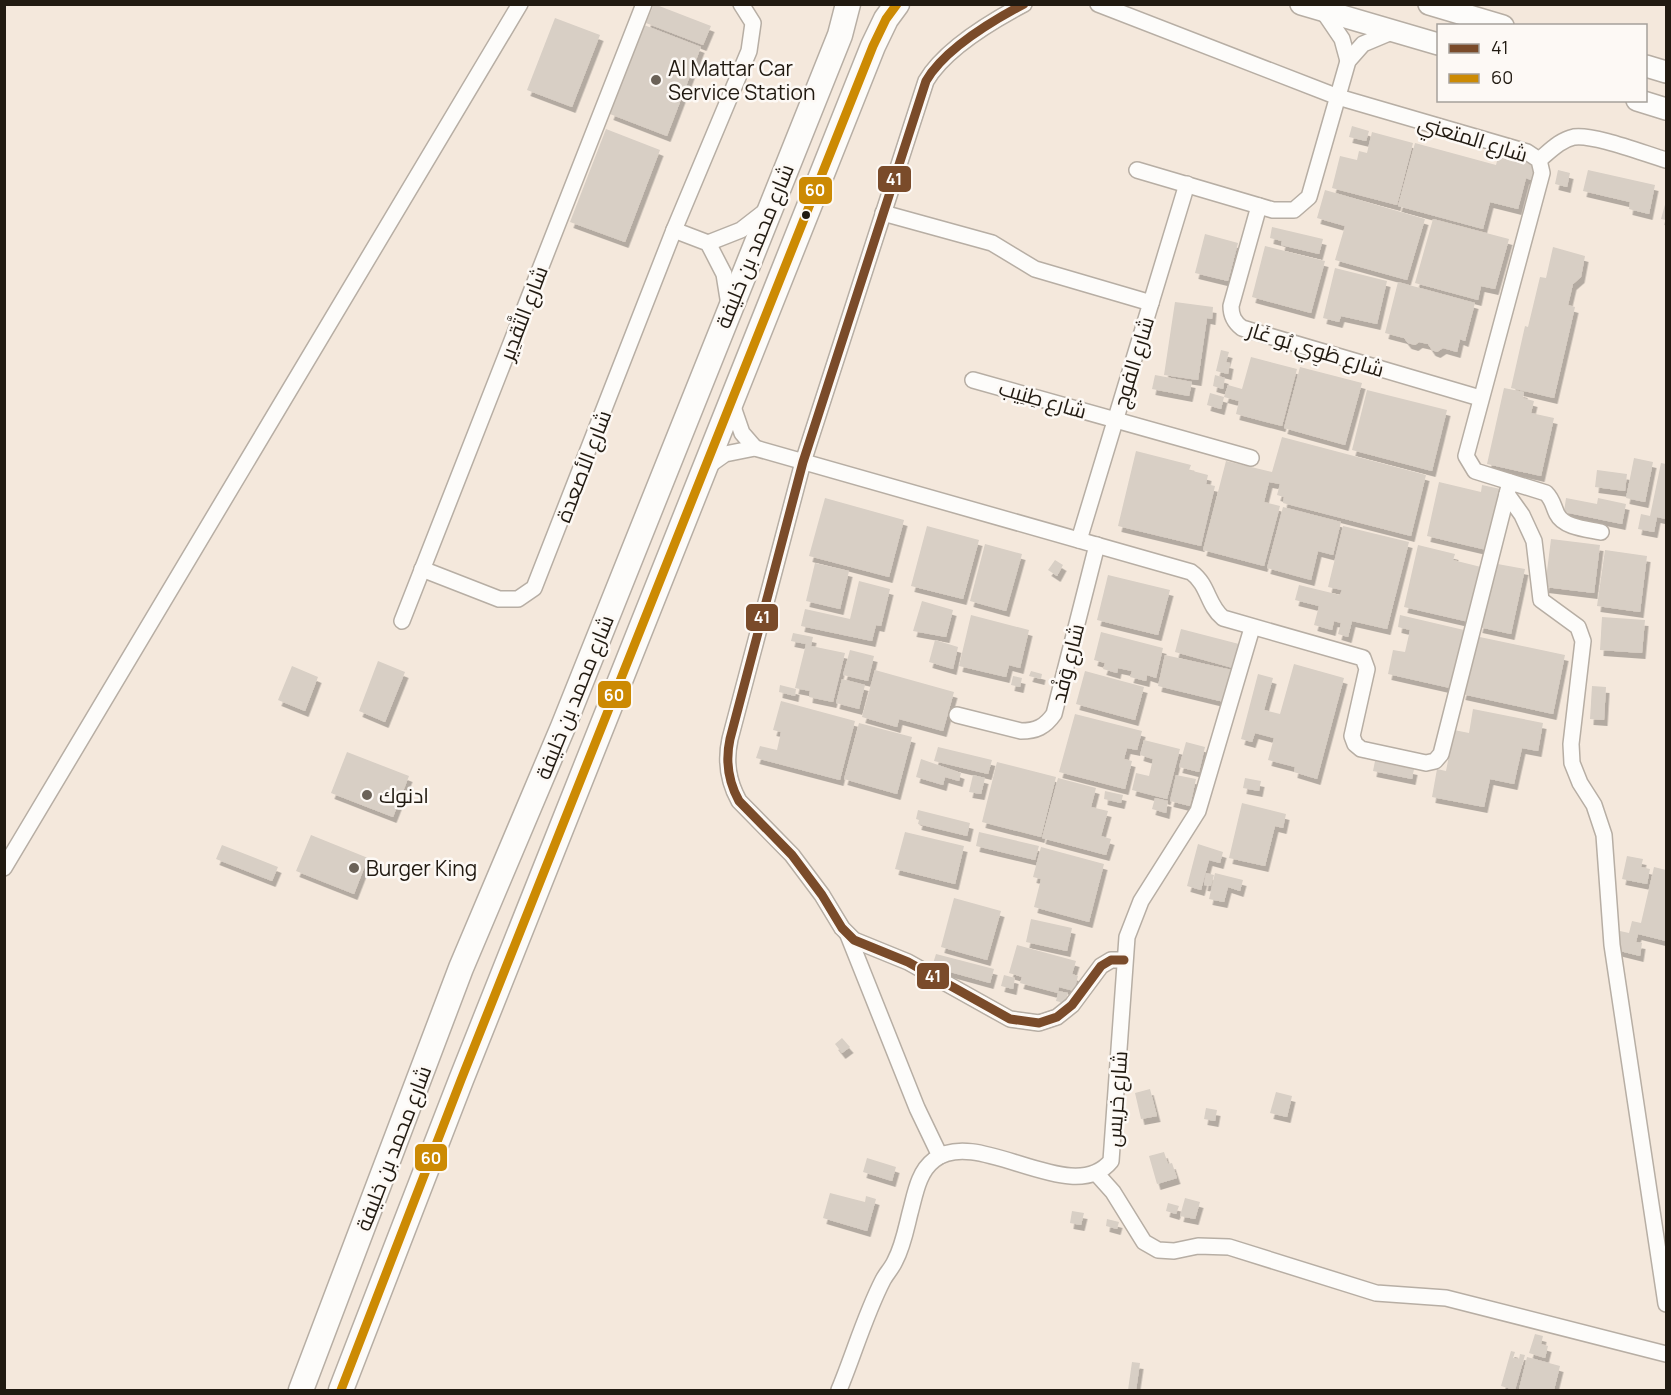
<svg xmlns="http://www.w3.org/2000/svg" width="1671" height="1395" viewBox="0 0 1671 1395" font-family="Manrope,Cairo,sans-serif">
  <defs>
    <filter id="shadow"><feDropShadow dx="3.5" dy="6" stdDeviation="0" flood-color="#0004"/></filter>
  </defs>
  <rect width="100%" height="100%" fill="#f4e8dc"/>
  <g fill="#d8cfc5" filter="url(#shadow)">
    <path d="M654,4l57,22 -8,19 -57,-22z"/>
    <path d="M555,18l45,17 -28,72 -45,-17z"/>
    <path d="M644,25l57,22 -34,89 -57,-22z"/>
    <path d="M1352,126l17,5 -3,10 -17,-4z"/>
    <path d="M606,129l54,21 -35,92 -55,-20z"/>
    <path d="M1372,132l41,11 -16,62 -65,-17 8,-32 17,4 2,-9 8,2z"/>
    <path d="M1415,143l81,22 3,-12 37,10 -5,17 -5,-2 -8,31 -28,-7 -7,27 -85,-23z"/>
    <path d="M1558,170l12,3 -3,14 -12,-3z"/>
    <path d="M1588,170l67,15 -6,29 -20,-5 1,-7 -47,-11z"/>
    <path d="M1325,190l100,29 -18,61 -72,-20 10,-34 -28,-8z"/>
    <path d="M1666,201v19l-5,-1z"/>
    <path d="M1433,219l76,20 -14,50 -14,-3 -3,14 -63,-17z"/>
    <path d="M1272,227l51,12 -4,15 -38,-9 1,-4 -12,-3z"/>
    <path d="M1205,234l33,9 -10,38 -33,-8z"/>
    <path d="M1265,246l60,15 -14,52 -59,-16z"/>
    <path d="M1553,247l32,9 -4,21 -8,7 -5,21 7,2 -21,91 -43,-10 14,-62 3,1 12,-50 6,1z"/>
    <path d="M1335,268l52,13 -10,43 -36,-8 -2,6 -16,-4z"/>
    <path d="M1398,282l77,21 -10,38 -5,-2 -3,13 -14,-4 -6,4 -5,-2 -4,-6 -9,-2 -4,3 -7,-2 -4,-5 -19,-5z"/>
    <path d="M1175,302l38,5 -1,12 -5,-1 -9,62 -34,-5z"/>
    <path d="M1221,350l8,2 -3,10 4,1 -2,11 -12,-3z"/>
    <path d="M1251,357l46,12 -15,57 -46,-12 3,-13 -15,-4 4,-12 14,4z"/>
    <path d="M1300,367l62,16 -17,62 -61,-17z"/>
    <path d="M1155,375l37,7 -3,14 -37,-7z"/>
    <path d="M1215,375l10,3 -2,11 -10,-3z"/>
    <path d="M1504,388l20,4 -1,6 11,3 -3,12 23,5 -13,58 -54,-12z"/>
    <path d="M1367,390l80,20 -15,61 -80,-21z"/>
    <path d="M1210,393l14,4 -3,12 -14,-4z"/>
    <path d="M1282,437l144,38 -15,61 -128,-33 1,-6 -7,-2 3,-11 -11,-2 -5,20 16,4 -16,60 -61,-16 23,-89 46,11z"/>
    <path d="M1136,451l55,14 -2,5 19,5 -2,9 9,2 -14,60 -83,-20z"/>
    <path d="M1634,458l19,4 -8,40 -19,-4z"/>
    <path d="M1661,463l5,1v55l-9,-2 -3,15 -16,-3 3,-15 9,2z"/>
    <path d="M1597,470l30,4 -2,17 -30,-4z"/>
    <path d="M1439,482l42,10 1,-7 23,5 -14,61 -64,-15z"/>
    <path d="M825,498l79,22 -15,57 -80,-21z"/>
    <path d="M1566,498l31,6 1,-6 28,6 -4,20 -58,-12z"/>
    <path d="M1283,507l58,15 -8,33 -15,-4 -7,29 -44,-12z"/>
    <path d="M927,526l52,14 -16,59 -52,-13z"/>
    <path d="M1343,526l66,16 -22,87 -35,-8 -4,16 -10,-3 3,-11 -7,-2 -2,9 -18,-5 5,-19 -24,-6 4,-15 41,10 2,-5 -14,-3z"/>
    <path d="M1551,539l49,6 -6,48 -49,-6z"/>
    <path d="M985,544l37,10 -16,57 -36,-10z"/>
    <path d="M1418,545l37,9 -2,6 28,7 -12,55 -65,-15z"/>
    <path d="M1605,550l42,6 -7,56 -43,-6z"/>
    <path d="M1055,560l8,5 -6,11 -9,-6z"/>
    <path d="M815,563l34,8 -9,38 -34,-8z"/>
    <path d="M1492,563l33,6 -14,65 -32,-7z"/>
    <path d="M1108,575l62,15 -12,45 -61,-15z"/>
    <path d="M859,581l31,8 -9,37 -5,-1 -4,16 -71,-15 4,-17 45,10z"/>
    <path d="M922,601l31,9 -7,27 -33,-6z"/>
    <path d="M971,615l58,15 -9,38 -11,-3 -3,12 -47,-11z"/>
    <path d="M1400,615l64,15 -14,58 -62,-14 5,-24 12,2 5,-22 -12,-3z"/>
    <path d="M1602,617l43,3 -3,33 -42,-3z"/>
    <path d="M1181,629l58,15 -6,24 -58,-16z"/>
    <path d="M1101,632l62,16 -7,30 -9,-3 -1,6 -16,-4 2,-6 -14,-3 -1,5 -14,-4 2,-6 -11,-3z"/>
    <path d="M793,633l20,4 -2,9 34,7 -12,49 -24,-5 1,-6 -15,-3 11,-44 -15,-3z"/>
    <path d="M1475,636l90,19 -12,59 -91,-20z"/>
    <path d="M935,640l23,7 -5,22 -24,-7z"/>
    <path d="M850,650l24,6 -6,25 -25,-6z"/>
    <path d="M1165,655l67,15 -8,32 -66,-16z"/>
    <path d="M378,661l27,11 -20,50 -26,-11z"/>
    <path d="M1294,664l50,14 -27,101 -23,-7 1,-5 -27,-7 6,-22 -19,-5 -3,9 -11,-3 17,-65 15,4 -9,32 16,4z"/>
    <path d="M292,666l26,11 -13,34 -27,-11z"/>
    <path d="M875,670l79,22 -11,39 -44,-12 -2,8 -35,-10z"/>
    <path d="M1031,671l11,3 -1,5 -12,-3z"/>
    <path d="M1085,671l59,16 -9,33 -59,-16z"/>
    <path d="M1013,676l9,2 -2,9 -9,-2z"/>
    <path d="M842,679l23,6 -6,24 -23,-6z"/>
    <path d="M780,685l16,4 -1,7 -16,-4z"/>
    <path d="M1592,686l14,1 -2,33 -14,-1z"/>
    <path d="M781,701l74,20 -15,59 -84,-22 4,-12 17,4 4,-18 -8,-2z"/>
    <path d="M1473,709l70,14 -5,28 -16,-3 -8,36 -24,-5 -6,28 -52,-10 5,-28 9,2 8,-41 15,3z"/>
    <path d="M1075,714l67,17 -5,19 -10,-2 -3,11 8,2 -7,28 -66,-17z"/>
    <path d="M859,723l53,14 -15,57 -53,-15z"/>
    <path d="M1144,740l36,9 -13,50 -35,-9 4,-17 13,3 4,-17 -13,-4z"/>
    <path d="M1186,742l19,5 -6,25 -20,-5z"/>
    <path d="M938,747l54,13 -4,14 -54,-13z"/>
    <path d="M347,752l62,24 -16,41 -62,-24z"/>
    <path d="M921,759l40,14 -2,8 -14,-4 -2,8 -27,-8z"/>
    <path d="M1375,761l39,8 -2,10 -39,-8z"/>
    <path d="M997,762l59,15 -15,60 -59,-15z"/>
    <path d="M973,775l12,3 -4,16 -12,-2z"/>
    <path d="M1176,775l20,4 -6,27 -20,-5z"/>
    <path d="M1058,778l38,10 -5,19 17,4 -7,25 10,3 -5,16 -64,-17z"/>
    <path d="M1245,778l16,3 -2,10 -16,-3z"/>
    <path d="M1105,791l18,4 -2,8 -17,-4z"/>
    <path d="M1155,798l13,3 -2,12 -14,-4z"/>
    <path d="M1242,803l44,11 -3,14 -8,-2 -10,40 -36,-8z"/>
    <path d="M918,810l52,13 -3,13 -49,-12 1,-4 -3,-1z"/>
    <path d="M905,832l59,14 -9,38 -60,-15z"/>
    <path d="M979,832l60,14 -4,14 -59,-14z"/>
    <path d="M311,835l57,23 -14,36 -58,-23z"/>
    <path d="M1198,844l25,8 -3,11 -11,-3 -8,30 -14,-4z"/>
    <path d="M222,845l56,22 -6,14 -56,-22z"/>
    <path d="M1041,847l63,17 -15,58 -55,-15 7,-28 -8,-2z"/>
    <path d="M1627,856l16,3 -2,8 9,2 -3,15 -25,-5z"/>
    <path d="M1654,867l12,3v71l-28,-7 -2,8 6,1 -2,13 -24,-6 4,-19 9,2 3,-12 9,2z"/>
    <path d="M1206,873l8,2 -3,11 -7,-1z"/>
    <path d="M1215,873l28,7 -3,11 -12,-4 -4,15 -15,-3z"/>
    <path d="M954,898l47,13 -14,49 -46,-13z"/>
    <path d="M1031,919l41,9 -5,23 -41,-9z"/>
    <path d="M1017,945l59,16 -4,13 6,2 -4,15 -15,-4 -1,4 10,2 -3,10 -9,-2 2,-8 -38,-10 2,-6 -13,-4z"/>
    <path d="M936,954l58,15 -4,14 -58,-16z"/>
    <path d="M1004,975l11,3 -2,11 -12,-3z"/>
    <path d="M842,1038l8,9 -8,6 -7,-9z"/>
    <path d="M1150,1089l7,27 -16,3 -6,-26z"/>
    <path d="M1276,1092l16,4 -5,21 -17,-4z"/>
    <path d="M1206,1108l11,2 -2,11 -11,-2z"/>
    <path d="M1164,1152l4,12 4,-1 5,15 -20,6 -8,-28z"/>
    <path d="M867,1158l29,9 -4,14 -29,-9z"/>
    <path d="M830,1193l35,9 1,-6 10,3 -9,32 -44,-13z"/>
    <path d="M1185,1198l15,4 -5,17 -15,-3z"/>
    <path d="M1168,1203l11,3 -3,8 -10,-3z"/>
    <path d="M1072,1211l12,2 -3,12 -11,-2z"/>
    <path d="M1107,1219l12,3 -2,7 -11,-3z"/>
    <path d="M1535,1334l8,2 -2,8 7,2 -3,12 -16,-5z"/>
    <path d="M1511,1351l4,1 -2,6 6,1 1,-5 5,1 -10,35 -14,-4z"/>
    <path d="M1527,1357l33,9 -6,24 -35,-1z"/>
    <path d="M1132,1362l8,1 -4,27h-8z"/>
  </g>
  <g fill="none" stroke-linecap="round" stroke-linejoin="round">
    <g stroke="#b7aea4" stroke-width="18">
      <g id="minor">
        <path d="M1024,4c-32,17 -80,46 -98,77l-123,381 -73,277c-5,23 -2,42 9,62l53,54 30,40 20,33 12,12 54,22 102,57 29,4 18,-6 15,-12 29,-39 10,-6h13"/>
        <path d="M1098,4l240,93 189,55 12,8 3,13 -76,283 9,15 71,22c7,7 7,13 11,21 7,14 31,15 44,18"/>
        <path d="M1323,11l19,28 6,22"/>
        <path d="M1539,160c11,-9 21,-20 35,-23 20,-3 71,17 92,23"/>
        <path d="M1137,170l136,40h21l15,-13 39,-136 15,-17 31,-13"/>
        <path d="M1259,206l-28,100c0,10 3,16 11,22l238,70"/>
        <path d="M883,213l109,30 43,26 116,34"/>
        <path d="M674,230l34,13 16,31 5,31"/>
        <path d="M708,243l33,-13 27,-21"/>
        <path d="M973,380l278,78"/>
        <path d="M732,404l10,29 13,15"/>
        <path d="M708,466l17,-12 30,-6 436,124c18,13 16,33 32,46l140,40 4,11 -15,67 3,8 6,5 65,14 9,-2 6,-7 69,-272"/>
        <path d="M1507,494l15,21 12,26 7,59 37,27 5,14 -12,103 1,19 8,20 14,22 10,30 8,110 54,359"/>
        <path d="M1079,540l108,-356"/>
        <path d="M422,569l77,30h19l16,-11 140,-358 75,-179 4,-28 -12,-19"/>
        <path d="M402,621l242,-617"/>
        <path d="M957,715l64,16c15,0 24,-4 33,-17l43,-169"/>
        <path d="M4,868l516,-864"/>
        <path d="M848,935l69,173 23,48"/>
        <path d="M1096,1173l17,19 31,50 14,8 16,1 24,-5 31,1 147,46 70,5 220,56"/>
        <path d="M839,1390c15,-36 26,-75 44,-110 3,-6 9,-12 12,-19 8,-15 11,-32 15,-48 5,-18 8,-41 24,-53 43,-35 138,49 177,1l16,-224 14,-36 57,-90 54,-183"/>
      </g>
    </g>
    <g stroke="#b7aea4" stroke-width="24">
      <g id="secondary">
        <path d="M1301,4l137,40"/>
        <path d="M1429,4l74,22"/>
        <path d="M1646,66l20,6"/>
        <path d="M1637,100l29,9"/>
      </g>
    </g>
    <g stroke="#b7aea4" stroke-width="27">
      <g id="trunk">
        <path d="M301,1390l160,-422 102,-241 277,-692 8,-31"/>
        <path d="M341,1390l120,-310 412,-1034 13,-27 11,-15"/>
      </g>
    </g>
    <use href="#minor" stroke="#fdfcfa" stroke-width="15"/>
    <use href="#secondary" stroke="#fdfcfa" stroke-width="21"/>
    <use href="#trunk" stroke="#fdfcfa" stroke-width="24"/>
    <g stroke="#fdf9f5" stroke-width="14">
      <path id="bus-1" d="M1024,4c-32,17 -80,46 -98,77l-123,381 -73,277c-5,23 -2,42 9,62l53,54 30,40 20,33 12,12 54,22 102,57 29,4 18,-6 15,-12 29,-39 10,-6h13"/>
    </g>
    <g stroke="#fdf9f5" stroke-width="14">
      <path id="bus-2" d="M341,1390l120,-310 412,-1034 13,-27 11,-15"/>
    </g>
    <use href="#bus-1" stroke="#7a4b2a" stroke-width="9"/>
    <use href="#bus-2" stroke="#cc8a03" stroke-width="9"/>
  </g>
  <g fill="#6b6258" stroke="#fdf9f5" stroke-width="2">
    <circle cx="656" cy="80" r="6"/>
    <circle cx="367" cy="795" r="6"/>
    <circle cx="354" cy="868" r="6"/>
  </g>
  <circle fill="#211a11" stroke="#fdf9f5" stroke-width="2" cx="806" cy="215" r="5"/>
  <g text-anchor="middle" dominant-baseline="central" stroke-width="5" stroke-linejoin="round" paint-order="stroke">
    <g font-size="21" fill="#211a11" stroke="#fdf9f5" text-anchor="start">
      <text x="668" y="68">Al Mattar Car<tspan x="668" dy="24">Service Station</tspan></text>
      <text x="379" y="795">ادنوك</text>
      <text x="366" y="868">Burger King</text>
    </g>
    <g font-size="21" fill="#211a11" stroke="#fdf9f5">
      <text transform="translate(1473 138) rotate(17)">شارع المتعني</text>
      <text transform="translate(754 246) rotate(-68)">شارع محمد بن خليفة</text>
      <text transform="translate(523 313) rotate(-69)">شارع التَّقدِير</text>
      <text transform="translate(1316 349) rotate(17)">شارع طَوِي بُو غَار</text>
      <text transform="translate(1133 362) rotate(-73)">شارع الفوج</text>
      <text transform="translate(1043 399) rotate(16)">شارع طِنِيب</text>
      <text transform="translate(583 466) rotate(-69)">شارع الأصعدة</text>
      <text transform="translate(1067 663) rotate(-76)">شارع وَفْد</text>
      <text transform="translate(574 697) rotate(-68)">شارع محمد بن خليفة</text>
      <text transform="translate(1116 1099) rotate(-86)">شارع خريس</text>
      <text transform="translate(393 1148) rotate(-69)">شارع محمد بن خليفة</text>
    </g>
  </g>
  <g stroke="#fdf9f5" stroke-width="2">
    <rect x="877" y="165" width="35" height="28" rx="6" fill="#7a4b2a"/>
    <rect x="798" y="176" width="35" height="29" rx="6" fill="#cc8a03"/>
    <rect x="745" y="603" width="34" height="29" rx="6" fill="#7a4b2a"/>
    <rect x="597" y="680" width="35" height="29" rx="6" fill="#cc8a03"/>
    <rect x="916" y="962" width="34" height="28" rx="6" fill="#7a4b2a"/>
    <rect x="414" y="1143" width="34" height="29" rx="6" fill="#cc8a03"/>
  </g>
  <g font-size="16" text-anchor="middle" font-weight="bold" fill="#fff">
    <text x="894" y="185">41</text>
    <text x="815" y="196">60</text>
    <text x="762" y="623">41</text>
    <text x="614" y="701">60</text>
    <text x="933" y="982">41</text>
    <text x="431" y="1164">60</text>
  </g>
  <rect width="1671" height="1395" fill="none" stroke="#211a11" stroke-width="12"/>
  <rect x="1437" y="24" width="210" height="78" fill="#fdf9f5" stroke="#a5a09a" stroke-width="1.5"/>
  <rect x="1449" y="44" width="30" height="9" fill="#7a4b2a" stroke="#a5a09a" stroke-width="1.5"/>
  <text x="1491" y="54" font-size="18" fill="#211a11">41</text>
  <rect x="1449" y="74" width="30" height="9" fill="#cc8a03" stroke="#a5a09a" stroke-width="1.5"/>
  <text x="1491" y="84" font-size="18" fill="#211a11">60</text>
</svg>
